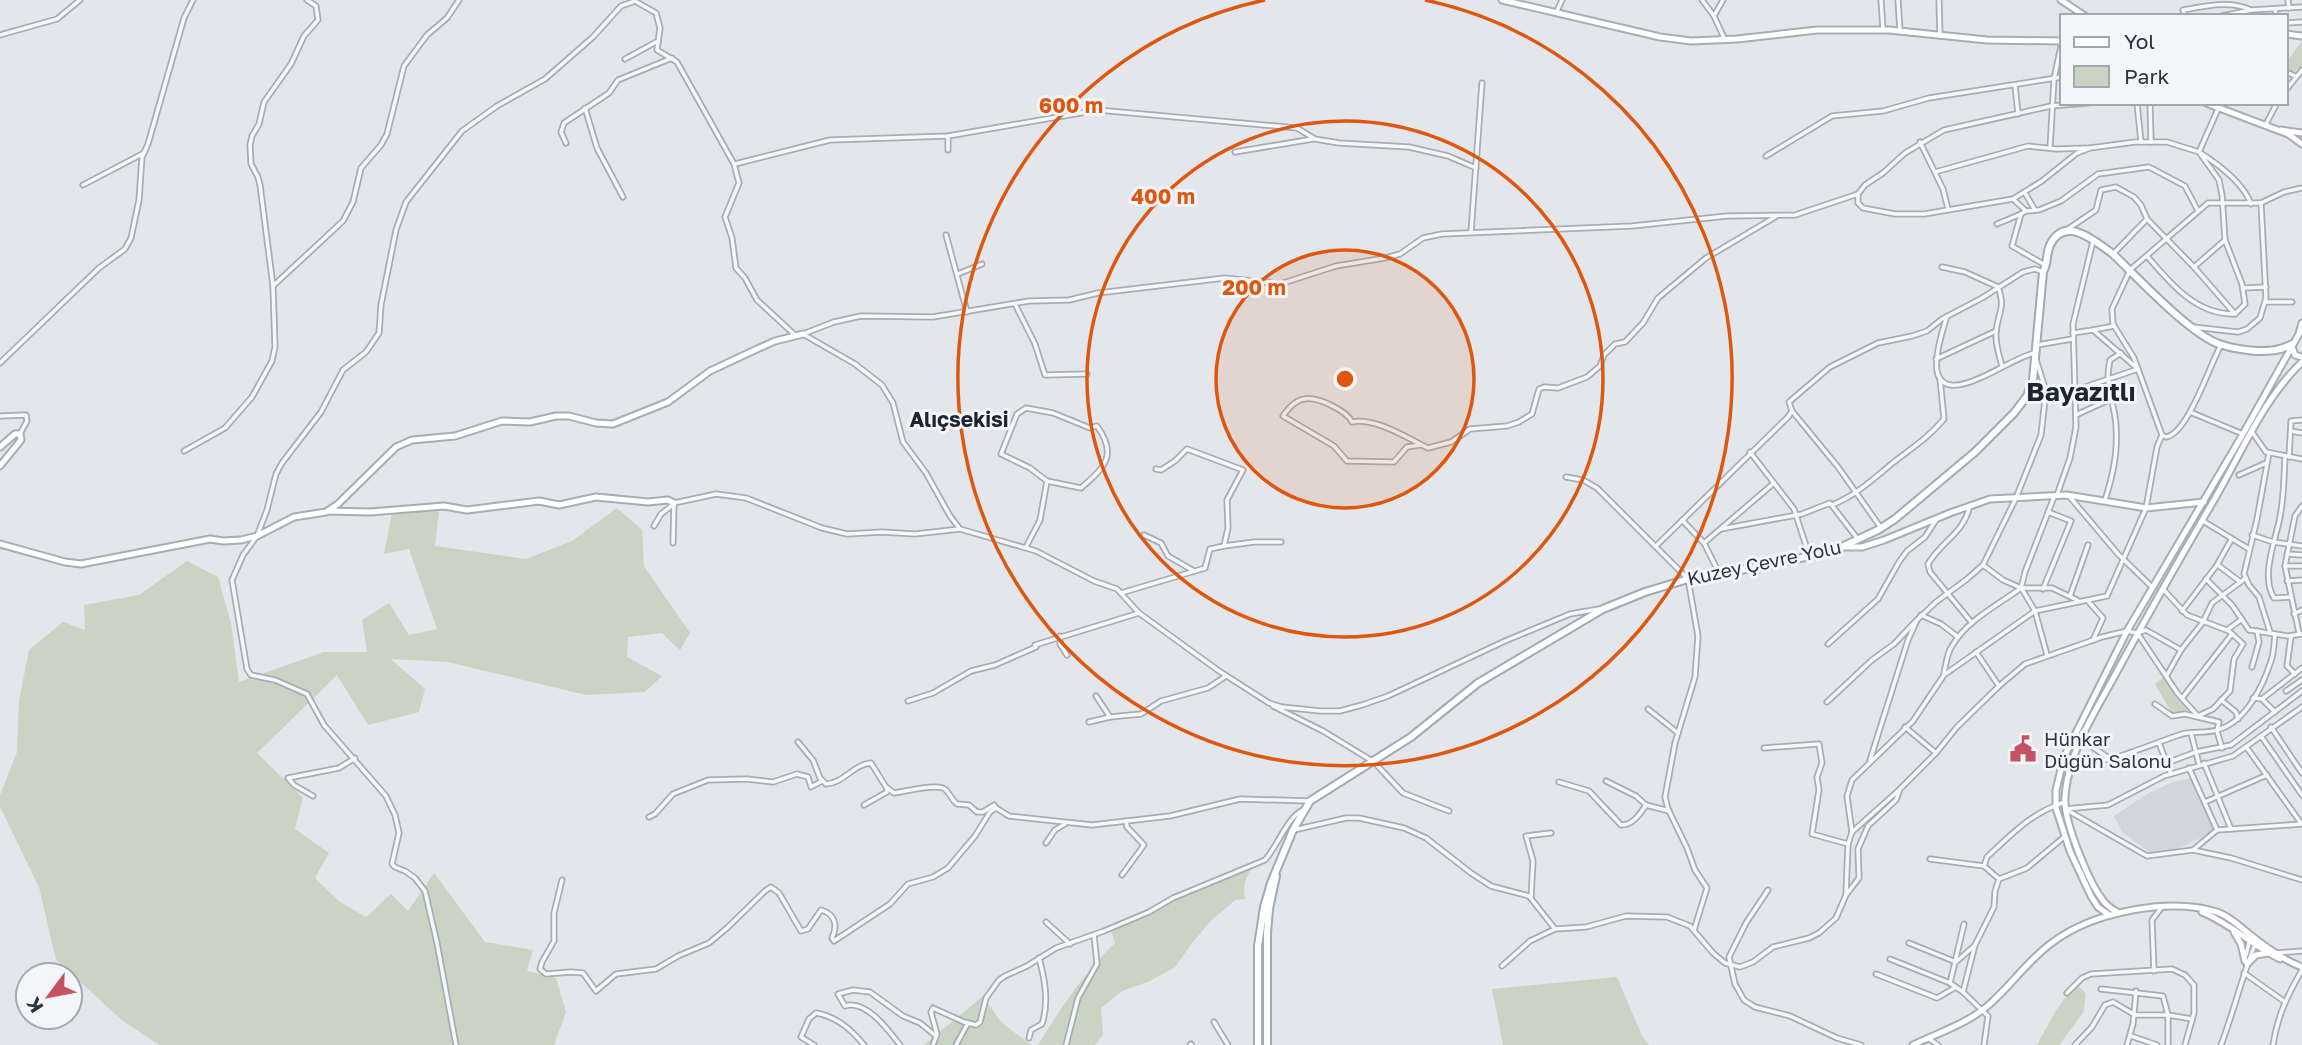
<svg xmlns="http://www.w3.org/2000/svg" width="2302" height="1045" viewBox="0 0 2302 1045" font-family="'Golos Text',sans-serif">
  <rect width="100%" height="100%" fill="#e3e6ea"/>
  <path fill="#d1d5dc" d="M2191,778l24,54 -41,18 -23,3 -29,-21 -8,-16 33,-22 26,-12z"/>
  <g fill="#c9d4c5">
    <path d="M2302,41v25l-8,7 -8,-4v-6z"/>
    <path d="M617,508l25,22 2,36 46,67 -10,17 -18,-17 -34,4 -1,20 35,19 -17,16 -59,3 -138,-33 -57,-3 34,30 -6,23 -51,13 -31,-50 -80,78 46,45 -8,31 34,24 -14,25 25,24 26,15 25,-23 17,17 26,-38 51,69 48,8 -6,21 29,7 10,34 -12,33h-395l-36,-24 -67,-61 -17,-73 -39,-80v-12l17,-43 2,-51 10,-51 34,-28 22,8 -1,-25 55,-10 48,-34 31,16 13,46 8,59 85,-30h43l-5,-32 27,-17 20,32 28,-6 -28,-80 -25,5 8,-42 47,-1 -4,35 91,13 46,-18z"/>
    <path d="M2165,676l23,34 -15,5 -18,-31z"/>
    <path d="M1255,865c-9,9 -13,22 -10,34l-10,1 -24,21 -19,22 -17,24 -25,14 -28,10 -21,17 2,27 -8,10h-57c23,-37 46,-72 77,-102l-4,-13 44,-19 60,-34z"/>
    <path d="M1617,977l26,61 6,7h-146l-11,-56z"/>
    <path d="M2076,983l10,11 -3,19 -24,32h-22l18,-33z"/>
    <path d="M983,996l18,26 30,23h-107z"/>
  </g>
  <g fill="none" stroke-linecap="round" stroke-linejoin="round">
    <g stroke="#a8adb4" stroke-width="7">
      <g id="street">
        <path d="M1702,0l12,16"/>
        <path d="M1723,0l-9,16 11,24"/>
        <path d="M1881,0l2,29"/>
        <path d="M1898,0l2,31"/>
        <path d="M1939,0l1,36"/>
        <path d="M2288,0l1,8"/>
        <path d="M2275,9l1,7"/>
        <path d="M1556,13l6,-13"/>
        <path d="M2185,16l-2,-6c23,-4 47,-10 68,0"/>
        <path d="M2222,16l29,-6 51,-3"/>
        <path d="M2286,23l16,-1"/>
        <path d="M0,35l57,-16 23,-19"/>
        <path d="M625,59l31,-17"/>
        <path d="M2286,72l9,4"/>
        <path d="M2015,85l3,29"/>
        <path d="M2286,90l16,-20"/>
        <path d="M2137,103l4,39"/>
        <path d="M2150,103l1,39"/>
        <path d="M585,108l12,40 26,49"/>
        <path d="M2218,109l-19,43c19,12 44,30 52,52"/>
        <path d="M2265,126l12,-23"/>
        <path d="M948,136v14"/>
        <path d="M1920,142l23,47 5,20"/>
        <path d="M566,143l-5,-11 3,-9 45,-30 9,-13 54,-22"/>
        <path d="M2050,148l4,-69 8,-38"/>
        <path d="M1235,152l78,-13"/>
        <path d="M1766,156l66,-40 51,-5 46,-13 133,-21"/>
        <path d="M735,164l95,-24 118,-4 150,-26 199,18 18,11 24,4 70,4 39,9 28,12"/>
        <path d="M1935,172l93,-26 28,3 32,-1"/>
        <path d="M83,185l61,-32"/>
        <path d="M2025,193l10,17"/>
        <path d="M1858,194v9l5,5 32,6h29l89,-15 29,-18 35,-28 13,-5 45,-6h32l32,10 20,28 3,15 3,45 17,44 3,20 -10,10c-39,1 -65,-31 -88,-58"/>
        <path d="M2013,199l13,12 13,-1 22,-9 37,-27 51,-7 36,19 13,25"/>
        <path d="M2026,211l-5,3 -9,32 33,19"/>
        <path d="M1997,224l24,-10"/>
        <path d="M2068,229l28,-19 5,-20 15,-3 18,10 7,8 6,14 47,48 41,47"/>
        <path d="M1471,232l11,-149"/>
        <path d="M946,235l21,77"/>
        <path d="M2113,254l34,-35"/>
        <path d="M1942,267l23,5 33,15c8,21 0,25 -2,45 -1,11 3,23 6,34"/>
        <path d="M2194,267l31,-27"/>
        <path d="M958,274l24,-10"/>
        <path d="M273,286l70,-65 10,-19 8,-34 20,-23 6,-11 17,-68 23,-31 20,-17 12,-18"/>
        <path d="M2243,288l23,-1"/>
        <path d="M2266,302h26"/>
        <path d="M1015,304l20,40 10,31 42,-1"/>
        <path d="M2193,327l45,5 9,-3 13,-11 6,-20 -5,-95 23,-11 18,-4"/>
        <path d="M2093,330l21,-4"/>
        <path d="M803,334l31,-12 27,-6 72,1 96,-16 40,-1 29,-7 127,-15 55,6 56,-18 49,-8 15,-4 23,-16 19,-4 190,-8 95,-10 68,-1 63,-21 7,-9 18,-12 22,-20 39,-23 107,-24 37,-3"/>
        <path d="M803,334l52,30 27,21 11,18 10,39 23,31 24,43 10,13 76,22 58,30 23,8 22,24 80,58 50,32 13,4 38,4h20l22,-6 26,-9 117,-55 65,-27 29,-5"/>
        <path d="M2037,345l35,-6"/>
        <path d="M1936,359l60,-28"/>
        <path d="M0,363l99,-95 26,-19 6,-11 8,-38 3,-43 6,-13 36,-126 9,-18"/>
        <path d="M2046,391l30,-1 62,-21 -45,-39 -20,3"/>
        <path d="M1026,408l27,5 37,15 7,-2c21,29 8,41 -16,62l-34,-7 -17,-13 -29,-14 16,-40z"/>
        <path d="M1792,411l46,56 43,61"/>
        <path d="M2190,412l53,22"/>
        <path d="M2076,415l35,-16"/>
        <path d="M0,416l26,-1 1,6 -7,13"/>
        <path d="M2291,431l11,2"/>
        <path d="M2252,432l14,20 36,7"/>
        <path d="M2162,435l4,2c22,-3 44,-73 55,-92"/>
        <path d="M1421,445l-14,2 -13,15 -47,-1 -13,-15 -51,-30c5,-7 11,-15 21,-17 13,-3 43,12 48,23 23,-5 55,16 76,26l23,-6 19,-13 37,-3 12,-4 13,-8 7,-25 5,-2 14,1 29,-11 13,-11 4,-11 11,-11 10,-2 18,-19 15,-25 48,-40 69,-41"/>
        <path d="M184,451l41,-23 27,-31 20,-36 3,-14 -2,-61 -13,-101 -2,-8 -7,-13 -1,-19 2,-9 7,-12 5,-22 27,-38 13,-28 14,-16 -2,-14 -9,-6"/>
        <path d="M1750,452l44,57 15,46"/>
        <path d="M2269,453l-12,66 -13,55 5,11 10,12 11,35"/>
        <path d="M2285,456c-1,20 -1,41 -5,61 -4,22 -20,59 -6,81l17,-1"/>
        <path d="M2289,457l2,-36 11,-1"/>
        <path d="M2239,475l27,-12"/>
        <path d="M1566,477l17,3 14,8 91,91 10,57 -3,41 -20,66 -10,54 3,12 19,39 8,22 12,18 -13,42"/>
        <path d="M2057,495l13,-37 6,-31 -3,-103 20,-83"/>
        <path d="M2069,496l49,58 34,33"/>
        <path d="M2105,500c8,-25 13,-48 11,-75 -2,-26 -12,-37 -6,-65l11,-7"/>
        <path d="M1832,505c25,-10 42,-27 62,-43 19,-15 34,-24 50,-43l-4,-40"/>
        <path d="M1970,505c-6,29 -28,35 -42,59l2,8 42,51"/>
        <path d="M1682,520l22,23 15,30"/>
        <path d="M2203,521l46,28"/>
        <path d="M654,526l7,-12 13,-10"/>
        <path d="M1721,529l81,-15 28,-11 27,35"/>
        <path d="M1144,535l17,8 7,13 26,15"/>
        <path d="M2252,535l21,7 29,4"/>
        <path d="M673,543l1,-40 42,-9 30,4 76,30 25,6 35,-2 33,2 45,-5"/>
        <path d="M1704,543l70,-60"/>
        <path d="M1224,546l30,-4h27"/>
        <path d="M1656,546l132,-129 4,-6 -3,-9 41,-35 48,-24 34,-7 15,-5 15,-12 40,-21 41,-26 12,-3 8,3"/>
        <path d="M1026,547l14,-27 7,-39"/>
        <path d="M2287,554l15,1"/>
        <path d="M1983,565l20,15 18,8h31l25,12"/>
        <path d="M2218,565l21,16"/>
        <path d="M2285,566h17"/>
        <path d="M2206,579l26,26 17,25 39,6 14,-2"/>
        <path d="M2287,581l15,-1"/>
        <path d="M2022,589l13,22 12,44"/>
        <path d="M2043,589l28,-68 -23,-9"/>
        <path d="M1121,593l84,-25 5,-19 14,-3 4,-18 -1,-28 16,-30 -56,-21 -12,12 -14,9 -5,-1"/>
        <path d="M2070,596l18,-51"/>
        <path d="M2088,601l15,17 -10,22"/>
        <path d="M2182,611l35,-46 14,-25"/>
        <path d="M2294,614l8,-4"/>
        <path d="M1921,615l20,9 17,13"/>
        <path d="M2227,630l15,-11"/>
        <path d="M2299,633l-14,-67 10,-50 7,-10"/>
        <path d="M2138,634l40,60 20,22 15,-7 17,-18 4,-32 9,-15 -14,-13 -42,-16 -24,-26"/>
        <path d="M1060,636v8l7,11"/>
        <path d="M2291,636l-4,30 8,8"/>
        <path d="M1828,644l50,-45 21,-37 8,-11 18,-14 11,-17"/>
        <path d="M1976,652l23,34"/>
        <path d="M2252,667l7,-25 -2,-11"/>
        <path d="M1944,673c2,-9 3,-20 8,-27 15,-26 46,-41 69,-58l4,-16 29,-75"/>
        <path d="M2167,675l14,-25 22,-28 9,-19 34,-25"/>
        <path d="M2286,691l16,-11"/>
        <path d="M1096,696l14,21 31,-3 20,-13 47,-13 18,-12"/>
        <path d="M2183,697l49,-63"/>
        <path d="M2253,698l9,1 13,13"/>
        <path d="M2262,699l40,-31"/>
        <path d="M2221,700l15,12 2,7"/>
        <path d="M908,701l25,-8 38,-22 24,-6 41,-18 -1,-2 104,-32"/>
        <path d="M1827,702l45,-42 22,-16 22,-23"/>
        <path d="M2155,704l17,12 13,-2 34,8 -2,9 5,17"/>
        <path d="M1273,706l50,25 51,31 29,31 46,18"/>
        <path d="M1648,709l30,24"/>
        <path d="M1089,722l21,-5"/>
        <path d="M1905,727l31,26"/>
        <path d="M2271,727l31,46"/>
        <path d="M2191,733l8,31"/>
        <path d="M2083,735l11,13 16,11c25,-7 48,-17 72,-25 13,-3 26,0 38,-5 26,-8 43,-43 51,-68 3,-8 3,-18 4,-27"/>
        <path d="M2261,736l41,59"/>
        <path d="M798,742l15,18 7,18 6,6c18,-1 28,-20 45,-21l15,24 8,6c10,-1 45,-11 52,-3 4,4 5,9 11,14l12,1 8,7h6l11,-7 2,3"/>
        <path d="M2159,743l12,31"/>
        <path d="M1764,748l55,-4 3,19 -5,14 2,13 -7,44 36,10"/>
        <path d="M2247,748l54,75"/>
        <path d="M1870,760l38,-120 9,-20 19,-18 31,-23 16,-14 33,-67 25,-63 5,-44 -12,-38c-20,6 -35,17 -54,25 -60,27 -44,-28 -33,-62"/>
        <path d="M2071,761l20,1 19,-3"/>
        <path d="M2167,763l29,-11 35,-7 71,-54"/>
        <path d="M2204,763l27,66"/>
        <path d="M2189,768l28,62"/>
        <path d="M1606,781l30,15 10,9"/>
        <path d="M1559,782l30,9 32,34c12,0 19,-11 25,-20l23,6"/>
        <path d="M313,796l-19,-11 -6,-7 51,-10 16,-10"/>
        <path d="M2205,802l62,-27"/>
        <path d="M864,805l23,-13v-4"/>
        <path d="M2065,809l43,-4 56,-29 69,-20 69,-49"/>
        <path d="M2067,810l80,46 46,-6 38,8 71,22"/>
        <path d="M649,817l6,-3 18,-20 35,-14 39,-1 26,3 24,-8 11,3 3,10 11,-6"/>
        <path d="M1294,830l52,-12h13l45,10 22,10 45,35 20,13 38,10 26,33 31,-2 40,-11 41,1 23,9 23,27 12,10 15,4 13,-5 20,-15 36,-9 10,-5 17,-15 10,-23 13,-17 -1,-29 10,-23 28,-26 4,-11 36,-36 21,-26 42,-41 26,-22 77,-27 25,-6 10,2 9,-3 35,20"/>
        <path d="M1852,832l-5,-36 5,-16 61,-59 31,-46 91,-64 72,-15 39,-88 11,-61 5,-12 -28,-77 -21,-34 -1,-15 18,-39 78,-67h53"/>
        <path d="M1046,843l9,-13 10,-6"/>
        <path d="M2193,850l24,-20 85,-6"/>
        <path d="M1930,859l54,7 15,13"/>
        <path d="M1984,866l3,-9c26,-24 44,-44 78,-55"/>
        <path d="M1122,875l22,-30 -17,-18 -1,-6"/>
        <path d="M562,880l-8,33v28l-12,21 -2,7 6,5 25,-2 12,1 13,18 20,-17 40,-5 22,-13 31,-13 18,-15 38,-37 6,-4 8,6 22,38 7,-2 13,-19c14,4 17,15 11,28l2,3 56,-37 18,-20 25,-7 15,-9 27,-32 15,-24 6,-4 13,8 83,9 78,-9 70,-17 70,2"/>
        <path d="M1768,890l-22,33 -17,34 6,27 9,16 11,7 35,9 47,22 24,7"/>
        <path d="M1846,894l2,-50 4,-12 47,-42"/>
        <path d="M1531,898l2,-37 -7,-25 25,-3"/>
        <path d="M1046,922l24,22"/>
        <path d="M1909,943l47,19 18,-16"/>
        <path d="M2276,953l26,-2"/>
        <path d="M2246,955l4,-16"/>
        <path d="M1890,959l60,24 13,9 25,24 -4,29"/>
        <path d="M1502,966l28,-25 25,-12"/>
        <path d="M2154,971l-2,-51 10,-13"/>
        <path d="M2244,973l41,29"/>
        <path d="M1876,974l61,24 19,-11"/>
        <path d="M1950,983l14,-59"/>
        <path d="M2101,989l62,7 5,19v30"/>
        <path d="M1963,992l12,-47 19,-38 1,-16 4,-12 28,-11 37,-31"/>
        <path d="M2067,993l15,-15 9,-4 81,-5 13,6 9,10v28l-9,32"/>
        <path d="M1214,1022l14,23"/>
        <path d="M2131,1036l26,9"/>
        <path d="M1029,1038l2,-8 11,-6c7,-22 3,-44 -3,-66"/>
        <path d="M1928,1038l10,7"/>
        <path d="M456,1045l-19,-102 -12,-52 -10,-13 -10,-7 -10,-4 -3,-3 7,-31 -4,-18 -9,-19 -62,-71 -17,-31 -32,-14 -24,-5 -4,-6 -15,-89 11,-25 14,-19 10,-26 9,-36 6,-11 39,-51 22,-42 23,-18 13,-19 2,-28 15,-75 10,-28 56,-71 35,-25 48,-27 48,-42 28,-31 14,-5 21,12 4,15 -3,22 20,12 57,102 5,19 -14,34 7,21 4,30 9,10 12,22 39,36"/>
        <path d="M814,1045l-13,-8 8,-18 7,-6c19,3 36,17 48,32"/>
        <path d="M900,1045c-11,-14 -34,-46 -55,-39l-7,-12 15,-4 17,2 33,24 17,7 16,13"/>
        <path d="M933,1045l4,-11 -6,-22 2,-4 31,14 12,3 4,-3 6,-24 13,-18 6,-4 22,-10 29,-18 48,-17 45,-19 24,-14 92,-38c12,-13 23,-44 38,-50"/>
        <path d="M956,1045l12,-22"/>
        <path d="M1066,1045l12,-47 19,-34 -3,-29"/>
        <path d="M1190,1045l1,-1"/>
        <path d="M2075,1045l17,-18 13,-22 8,-3 22,13h33l24,4"/>
        <path d="M2127,1045l6,-21 3,-33"/>
        <path d="M2221,1045c13,-34 21,-69 35,-103"/>
        <path d="M2273,1045c4,-28 15,-51 29,-75"/>
      </g>
    </g>
    <g stroke="#a8adb4" stroke-width="9">
      <g id="secondary">
        <path d="M1502,0l158,37 31,4 46,-2 80,-9h72l98,10 75,1"/>
        <path d="M2061,0l24,16"/>
        <path d="M2286,34l16,2"/>
        <path d="M2206,103l82,31 14,10"/>
        <path d="M2281,130l21,3"/>
        <path d="M2292,347l3,8 7,2"/>
        <path d="M0,447l15,-13h5l1,6 -21,26"/>
        <path d="M328,511l42,1 74,-6 23,4 72,-9 20,4 37,-8 52,5 20,-2 6,3"/>
        <path d="M0,544l65,18 16,2 129,-25 13,2 18,-1 16,-4 37,-19 32,-5 12,-8 58,-57 16,-7 43,-4 47,-15 28,1 26,-6h13l27,7 17,1 55,-22 42,-31 47,-22 18,-8 28,-7"/>
        <path d="M1842,547h20l22,-7 66,-27 40,-14 77,-4 79,13 58,-6"/>
        <path d="M2202,912c29,12 50,33 78,47"/>
        <path d="M2119,913c-4,-2 -9,-5 -13,-9 -16,-17 -43,-84 -41,-107 3,-45 29,-83 50,-122 32,-59 65,-117 99,-175 27,-46 49,-101 88,-138"/>
        <path d="M2109,915l-11,-8 -7,-11 -21,-45 -14,-43v-18l8,-33 63,-126 116,-197 56,-100 3,-11"/>
        <path d="M2234,932l7,12 4,17"/>
        <path d="M2247,964l9,-9 12,-2"/>
        <path d="M1913,1045c27,-13 57,-22 79,-43 21,-19 38,-44 61,-60 40,-30 116,-45 164,-30 12,4 21,13 31,21 16,13 35,27 54,34"/>
      </g>
    </g>
    <g stroke="#a3aab5" stroke-width="10">
      <g id="primary">
        <path d="M1258,1045v-99l6,-39 7,-24 22,-53 17,-29 101,-64 67,-54 125,-74 42,-17 43,-13 75,-13 70,-15 45,-21 17,-11 80,-67 39,-39 13,-17 6,-16 10,-108c5,-9 3,-18 7,-27 15,-31 46,-3 63,9 25,24 76,79 106,90 12,4 25,6 37,7 14,0 24,0 36,-7"/>
        <path d="M1267,1045v-112l2,-24 7,-33"/>
      </g>
    </g>
    <use href="#street" stroke="#f6f7f9" stroke-width="3.5"/>
    <use href="#secondary" stroke="#fff" stroke-width="5"/>
    <use href="#primary" stroke="#fff" stroke-width="6"/>
  </g>
  <circle cx="1345" cy="379" r="129" fill="#df570f" fill-opacity=".12"/>
  <g fill="none" stroke="#df570f" stroke-width="3.5">
    <circle cx="1345" cy="379" r="129"/>
    <circle cx="1345" cy="379" r="258"/>
    <path d="M1425 0A387 387 0 1 1 1265 0"/>
  </g>
  <defs>
    <g id="civic-bare" transform="scale(2.1)"><path d="M-.6-6.5H3V-4.5H.6V-3L4-1V1h2V6H-6V1h2V-1L-.6-3ZM-1.2 2.5V6h2.4V2.5Z" fill="#c55263" stroke="#f3f5f8" stroke-width="2.5" paint-order="stroke"/></g>
  </defs>
  <g fill-rule="evenodd">
    <use href="#civic-bare" x="2023" y="749"/>
  </g>
  <g text-anchor="middle" dominant-baseline="central" stroke-width="6" stroke-linejoin="round" paint-order="stroke">
    <g font-size="19" fill="#2c3441" stroke="#f3f5f8">
      <text transform="translate(1764 562) rotate(-12)">Kuzey Çevre Yolu</text>
    </g>
    <g font-size="19" fill="#2c3441" stroke="#f3f5f8" text-anchor="start">
      <text x="2044" y="738">Hünkar<tspan x="2044" dy="22">Düğün Salonu</tspan></text>
    </g>
    <g font-size="21" font-weight="bold" fill="#1e2532" stroke="#f3f5f8">
      <text x="959" y="419">Alıçsekisi</text>
    </g>
    <g font-size="26" font-weight="bold" fill="#1e2532" stroke="#f3f5f8">
      <text x="2081" y="391">Bayazıtlı</text>
    </g>
  </g>
  <circle cx="1345" cy="379" r="10" fill="#df570f" stroke="#f3f5f8" stroke-width="3.5"/>
  <g font-size="21" text-anchor="middle" font-weight="bold" fill="#df570f" stroke="#f3f5f8" stroke-width="6" stroke-linejoin="round" paint-order="stroke">
    <text x="1071" y="113">600 m</text>
    <text x="1163" y="204">400 m</text>
    <text x="1254" y="295">200 m</text>
  </g>
  <rect x="2060" y="14" width="228" height="91" fill="#f3f5f8" stroke="#a3a8af" stroke-width="2"/>
  <rect x="2074" y="37" width="35" height="10" fill="#ffffff" stroke="#a3a8af" stroke-width="2"/>
  <text x="2124" y="49" font-size="21" fill="#2c3441">Yol</text>
  <rect x="2074" y="66" width="35" height="21" fill="#c9d4c5" stroke="#a3a8af" stroke-width="2"/>
  <text x="2124" y="84" font-size="21" fill="#2c3441">Park</text>
  <g transform="translate(49 996) rotate(238)"><circle r="33" fill="#f3f5f8" stroke="#a3a8af" stroke-width="2"/>
  <path d="M0-5L12 26L0 18L-12 26Z" fill="#c55263"/>
  <text y="-10" font-size="19" font-weight="bold" text-anchor="middle" fill="#2c3441">K</text>
  </g>
</svg>
